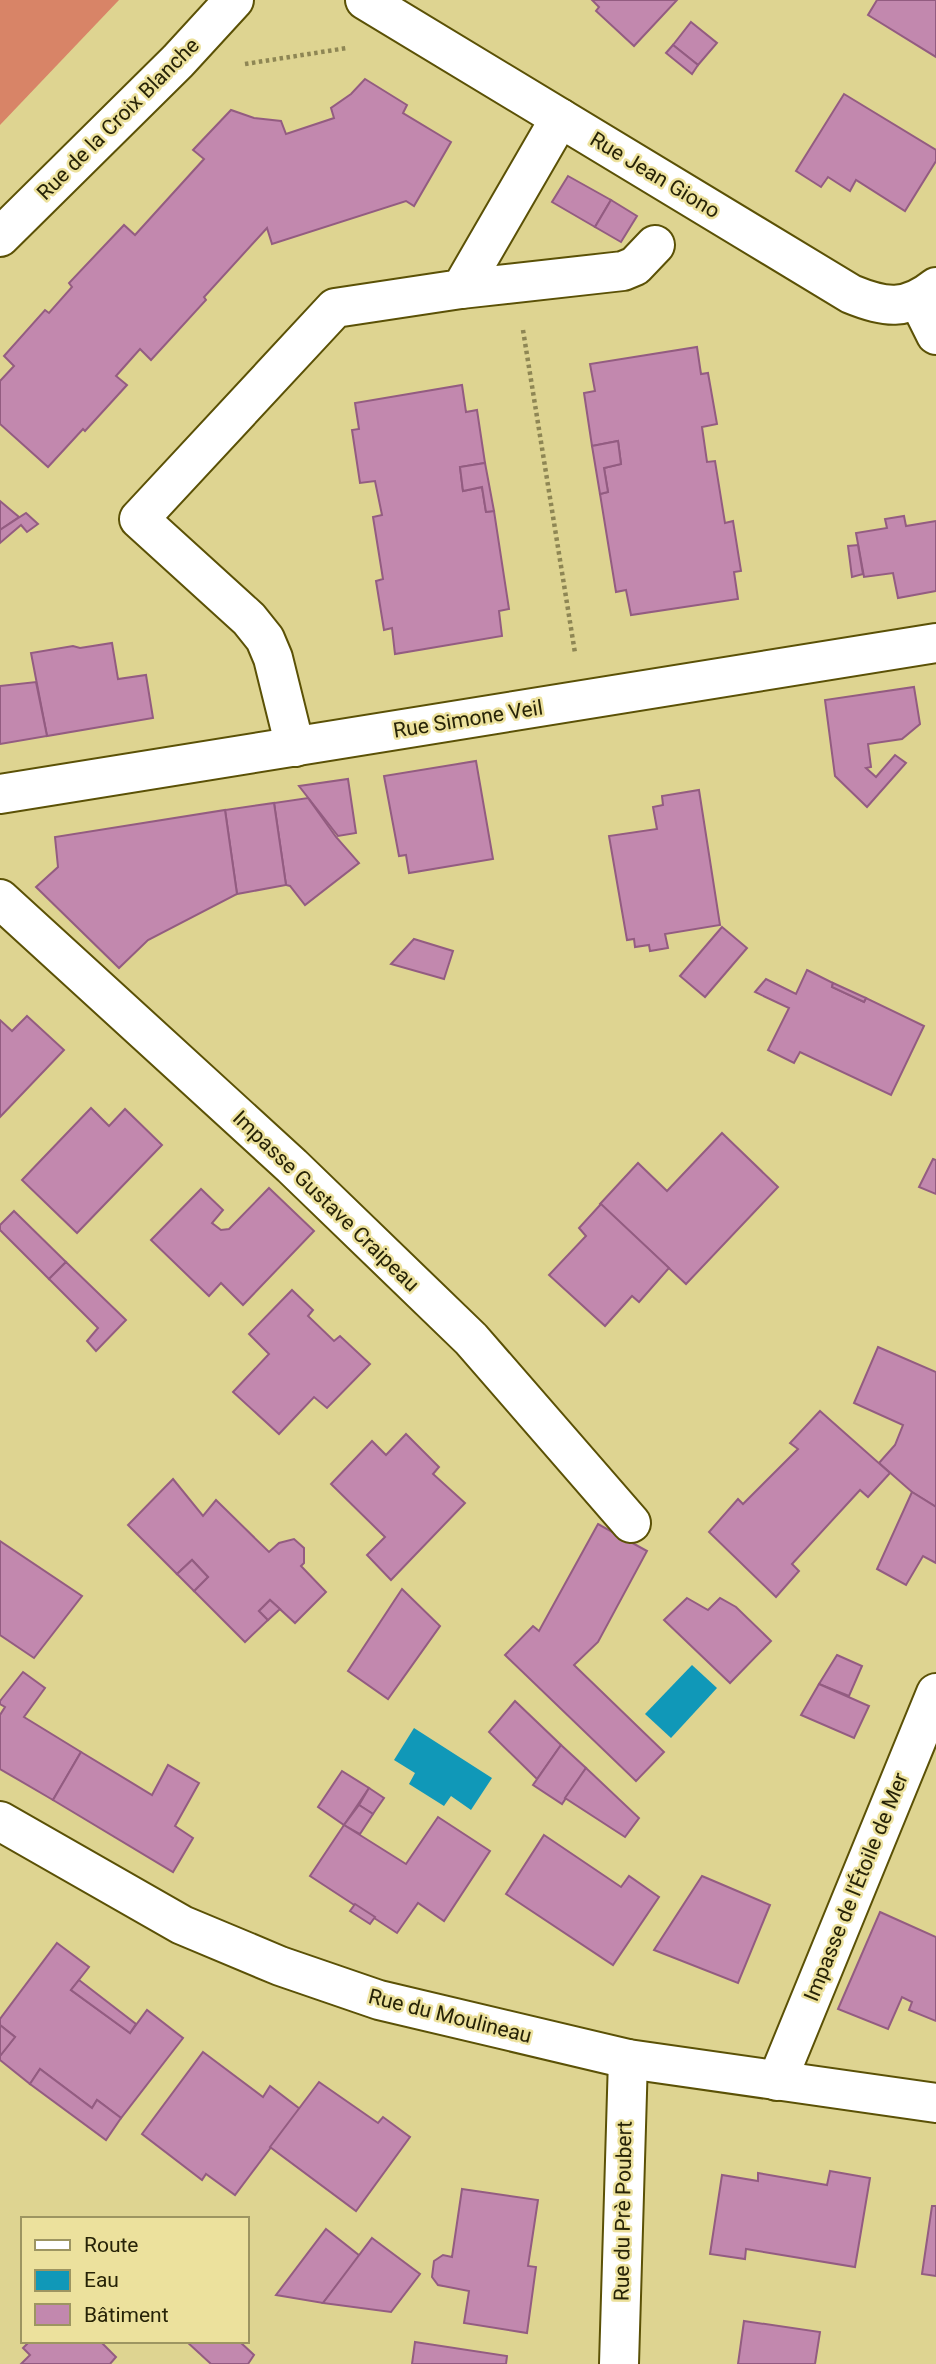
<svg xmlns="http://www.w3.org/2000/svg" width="936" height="2364" viewBox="0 0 936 2364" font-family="Roboto,sans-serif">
  <rect width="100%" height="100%" fill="#ded491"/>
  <path fill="#d88467" d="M0,0h119l-119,125z"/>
  <g fill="#1098b8">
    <path d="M692,1665l25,23 -46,50 -26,-24z"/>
    <path d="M414,1728l78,50 -21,32 -20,-14 -7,10 -35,-22 6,-11 -21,-13z"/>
  </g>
  <g fill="#c288ae" stroke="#935c81" stroke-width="2">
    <path d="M592,0h85l-43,46 -38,-35 3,-4z"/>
    <path d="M877,0h59v57l-68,-42z"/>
    <path d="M691,22l26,21 -19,22 -25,-20z"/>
    <path d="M673,45l25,20 -6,9 -26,-21z"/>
    <path d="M365,79l42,26 -4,8 48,29 -37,64 -8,-5 -134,43 -5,-16 -63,69 2,3 -55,60 -11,-11 -24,27 11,9 -42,46 -2,-2 -35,38 -48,-43v-43l14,-15 -10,-10 41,-46 4,3 23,-26 -3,-4 55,-58 11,10 69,-76 -11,-9 38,-40 23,8 27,3 5,13 48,-16 -3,-10 20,-14z"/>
    <path d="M844,94l92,56v11l-31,50 -49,-31 -6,11 -22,-14 -7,10 -25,-16z"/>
    <path d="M568,176l43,24 -16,27 -43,-25z"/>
    <path d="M611,200l26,16 -16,26 -26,-15z"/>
    <path d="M697,347l4,27 7,-1 9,51 -15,3 5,35 8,-1 10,62 8,-2 8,50 -7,1 4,27 -107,16 -5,-25 -10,2 -16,-98 8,-2 -4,-24 17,-4 -3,-23 -26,5 -8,-53 11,-2 -5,-27z"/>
    <path d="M462,385l4,27 11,-2 8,53 -25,4 3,24 19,-4 4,25 8,-1 15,98 -10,2 3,25 -107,18 -3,-26 -8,2 -8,-49 7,-2 -10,-62 9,-2 -7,-34 -15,2 -8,-53 7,-1 -4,-26z"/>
    <path d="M618,441l3,23 -17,4 4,24 -8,2 -8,-48z"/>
    <path d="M485,463l9,48 -8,1 -4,-25 -19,4 -3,-24z"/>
    <path d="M0,501l19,16 -19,13z"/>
    <path d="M26,513l12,11 -11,8 -6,-7 -21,18v-13z"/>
    <path d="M904,516l2,10 30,-5v70l-38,7 -5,-25 -29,4 -8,-44 31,-5 -2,-9z"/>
    <path d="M858,545l5,29 -11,3 -4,-31z"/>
    <path d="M112,643l6,36 28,-4 7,43 -106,18 -16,-83 42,-7 7,2z"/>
    <path d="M36,682l11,54 -47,8v-58z"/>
    <path d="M914,687l6,37 -18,15 -34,5 3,23 -5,1 10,9 19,-22 11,8 -39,44 -32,-31 -10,-76z"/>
    <path d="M476,761l17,98 -84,14 -3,-18 -7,1 -15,-80z"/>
    <path d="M348,779l8,54 -18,3 -39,-50z"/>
    <path d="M699,790l21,135 -55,9 3,14 -18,3 -1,-6 -14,2 -1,-8 -7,1 -18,-104 48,-7 -4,-22 10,-2 -1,-9z"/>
    <path d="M308,798l28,39 23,26 -54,42 -15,-19 -4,-1 -12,-82z"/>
    <path d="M274,803l12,82 -49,9 -12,-84z"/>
    <path d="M225,810l12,84 -89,46 -29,28 -83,-81 22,-20 -3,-30z"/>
    <path d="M722,927l25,21 -42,49 -25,-21z"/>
    <path d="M414,939l39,12 -9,28 -53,-15z"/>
    <path d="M807,970l26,13 -1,4 32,15 2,-4 58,28 -33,69 -91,-43 -6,11 -26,-13 21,-42 -34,-16 11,-13 30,15z"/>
    <path d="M833,983l33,15 -2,4 -32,-15z"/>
    <path d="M27,1016l37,34 -64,67v-97l12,11z"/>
    <path d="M91,1108l18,18 16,-17 37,36 -85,88 -55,-53z"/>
    <path d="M722,1133l56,54 -92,97 -86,-80 38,-41 29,28z"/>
    <path d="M933,1159l3,1v34l-17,-7z"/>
    <path d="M269,1188l45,43 -71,74 -22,-22 -12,13 -58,-56 50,-51 22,21 -11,13 9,7 8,-1z"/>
    <path d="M601,1204l68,64 -30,34 -7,-6 -27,30 -56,-51 37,-39 -7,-8z"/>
    <path d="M14,1211l52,51 -17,17 -49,-49v-5z"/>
    <path d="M66,1262l60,58 -30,31 -9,-10 11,-13 -49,-49z"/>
    <path d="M292,1290l21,20 -5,6 26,25 6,-5 30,28 -43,44 -13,-11 -35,37 -46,-42 36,-38 -20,-20z"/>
    <path d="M878,1347l58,25v135l-24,-15 -33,-29 16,-18 8,-20 -49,-22z"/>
    <path d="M820,1411l70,62 -22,24 -8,-7 -68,74 7,7 -23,26 -67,-65 29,-33 5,5 55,-55 -8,-6z"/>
    <path d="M406,1434l33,33 -6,7 32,29 -74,77 -24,-25 18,-18 -54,-53 41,-43 14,14z"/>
    <path d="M173,1479l30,37 13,-16 53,52 10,-9 15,-4 10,9v15l-3,3 25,26 -31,31 -25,-23 -11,11 9,9 -23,22 -51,-51 14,-14 -16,-17 -15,14 -49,-49z"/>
    <path d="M912,1492l24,15v56l-13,-7 -17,29 -29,-16z"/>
    <path d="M598,1524l49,27 -49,91 -24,23 90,87 -28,29 -131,-126 28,-29 6,5z"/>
    <path d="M0,1541l82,55 -48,62 -34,-23z"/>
    <path d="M192,1560l16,17 -14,14 -17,-17z"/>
    <path d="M402,1589l38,37 -52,73 -40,-28z"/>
    <path d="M687,1598l21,12 12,-12 16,9 35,34 -41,42 -66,-63z"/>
    <path d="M270,1600l10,9 -12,11 -9,-9z"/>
    <path d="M837,1655l25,11 -13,30 -30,-12z"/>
    <path d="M23,1672l22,16 -21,29 57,35 -28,48 -53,-31v-54l5,-8 -5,-3v-3z"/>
    <path d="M819,1684l50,22 -15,32 -53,-23z"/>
    <path d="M515,1701l46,44 -24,34 -48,-47z"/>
    <path d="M561,1745l25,23 -24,36 -29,-19z"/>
    <path d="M81,1752l71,43 16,-30 31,18 -24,43 18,12 -20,34 -120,-72z"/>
    <path d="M586,1768l53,50 -14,19 -60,-39z"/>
    <path d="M342,1771l27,17 -25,37 -26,-18z"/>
    <path d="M369,1788l15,10 -11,16 -14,-9z"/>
    <path d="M359,1805l14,9 -13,20 -16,-9z"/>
    <path d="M438,1817l52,34 -46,70 -26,-18 -21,30 -87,-57 34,-51 62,39z"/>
    <path d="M544,1835l77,52 8,-11 30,21 -46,68 -107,-71z"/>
    <path d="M702,1876l68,29 -32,78 -84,-33z"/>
    <path d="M355,1904l20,13 -5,7 -20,-13z"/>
    <path d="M880,1912l56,25v84l-27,-11 3,-8 -10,-5 -14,32 -50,-20z"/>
    <path d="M57,1943l32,24 -18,23 59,43 17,-23 36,28 -62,80 -24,-18 -5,8 -52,-39 -10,15 -30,-24v-4l15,-19 -15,-12v-6z"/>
    <path d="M79,1980l57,44 -6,9 -59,-43z"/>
    <path d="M0,2025l15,12 -15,19z"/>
    <path d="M203,2052l60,45 7,-11 30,23 -65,86 -29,-21 -4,6 -60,-46z"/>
    <path d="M40,2069l52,39 5,-8 24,18 -15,22 -76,-56z"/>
    <path d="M319,2082l59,41 5,-6 27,20 -54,74 -86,-64z"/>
    <path d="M830,2171l40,7 -15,89 -109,-18 -1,10 -35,-5 12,-79 36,6v-8l69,12z"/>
    <path d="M462,2189l76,11 -10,66 8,1 -9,66 -63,-10 5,-32 -31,-6 -6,-8 2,-16 9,-6 9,2z"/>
    <path d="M932,2206h4v70l-14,-2z"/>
    <path d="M326,2229l34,27 -37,47 -47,-8z"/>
    <path d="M372,2238l48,36 -29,38 -68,-9z"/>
    <path d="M744,2321l76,11 -5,32h-77z"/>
    <path d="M30,2341h70l16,16 -6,7h-89l9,-9 -7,-7z"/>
    <path d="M186,2341h53l15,14 -6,9h-37z"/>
    <path d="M415,2342l92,14 -1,8h-94z"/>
  </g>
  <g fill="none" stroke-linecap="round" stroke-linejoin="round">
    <g stroke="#5b5106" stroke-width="42">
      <g id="minor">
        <path d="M365,0l486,294c34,14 55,17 85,-7"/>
        <path d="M0,237l178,-176 56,-61"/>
        <path d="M461,289l162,-18 12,-5 20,-21"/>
        <path d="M919,301l17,34"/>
        <path d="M295,747l-22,-89 -8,-19 -16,-20 -110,-100 196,-211 126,-19 99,-171"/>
        <path d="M0,899l292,267 179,173 160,184"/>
        <path d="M0,1821l182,104 98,41 99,34 249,59 308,44"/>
        <path d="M777,2081l159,-388"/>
        <path d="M619,2364l9,-305"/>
      </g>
    </g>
    <g stroke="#5b5106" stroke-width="42">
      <path id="major" d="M0,794l936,-151"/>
    </g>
    <g stroke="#8e8654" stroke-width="4.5" stroke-dasharray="3.5 3.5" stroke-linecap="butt">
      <path d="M245,64l102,-16"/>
      <path d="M523,330l52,323"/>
    </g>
    <use href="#minor" stroke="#fff" stroke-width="38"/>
    <use href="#major" stroke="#fff" stroke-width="38"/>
  </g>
  <g text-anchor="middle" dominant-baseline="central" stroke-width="5" stroke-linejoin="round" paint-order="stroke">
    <g font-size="21" fill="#272307" stroke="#ece19d">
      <text transform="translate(118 119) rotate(-45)">Rue de la Croix Blanche</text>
      <text transform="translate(655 175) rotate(31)">Rue Jean Giono</text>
      <text transform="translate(468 719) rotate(-9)">Rue Simone Veil</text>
      <text transform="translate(326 1201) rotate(44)">Impasse Gustave Craipeau</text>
      <text transform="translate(856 1887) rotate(-68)">Impasse de l'Étoile de Mer</text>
      <text transform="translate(450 2016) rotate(14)">Rue du Moulineau</text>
      <text transform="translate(623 2211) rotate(-89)">Rue du Prè Poubert</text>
    </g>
  </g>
  <rect x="21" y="2217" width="228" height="126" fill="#ece19d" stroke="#9d9561" stroke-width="2"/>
  <rect x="35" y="2240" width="35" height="10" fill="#ffffff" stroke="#9d9561" stroke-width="2"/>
  <text x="84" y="2252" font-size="21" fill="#272307">Route</text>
  <rect x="35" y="2270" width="35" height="21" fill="#1098b8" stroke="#9d9561" stroke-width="2"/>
  <text x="84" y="2287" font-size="21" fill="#272307">Eau</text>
  <rect x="35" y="2304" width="35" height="21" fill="#c288ae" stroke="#9d9561" stroke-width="2"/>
  <text x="84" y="2322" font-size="21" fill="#272307">Bâtiment</text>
</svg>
